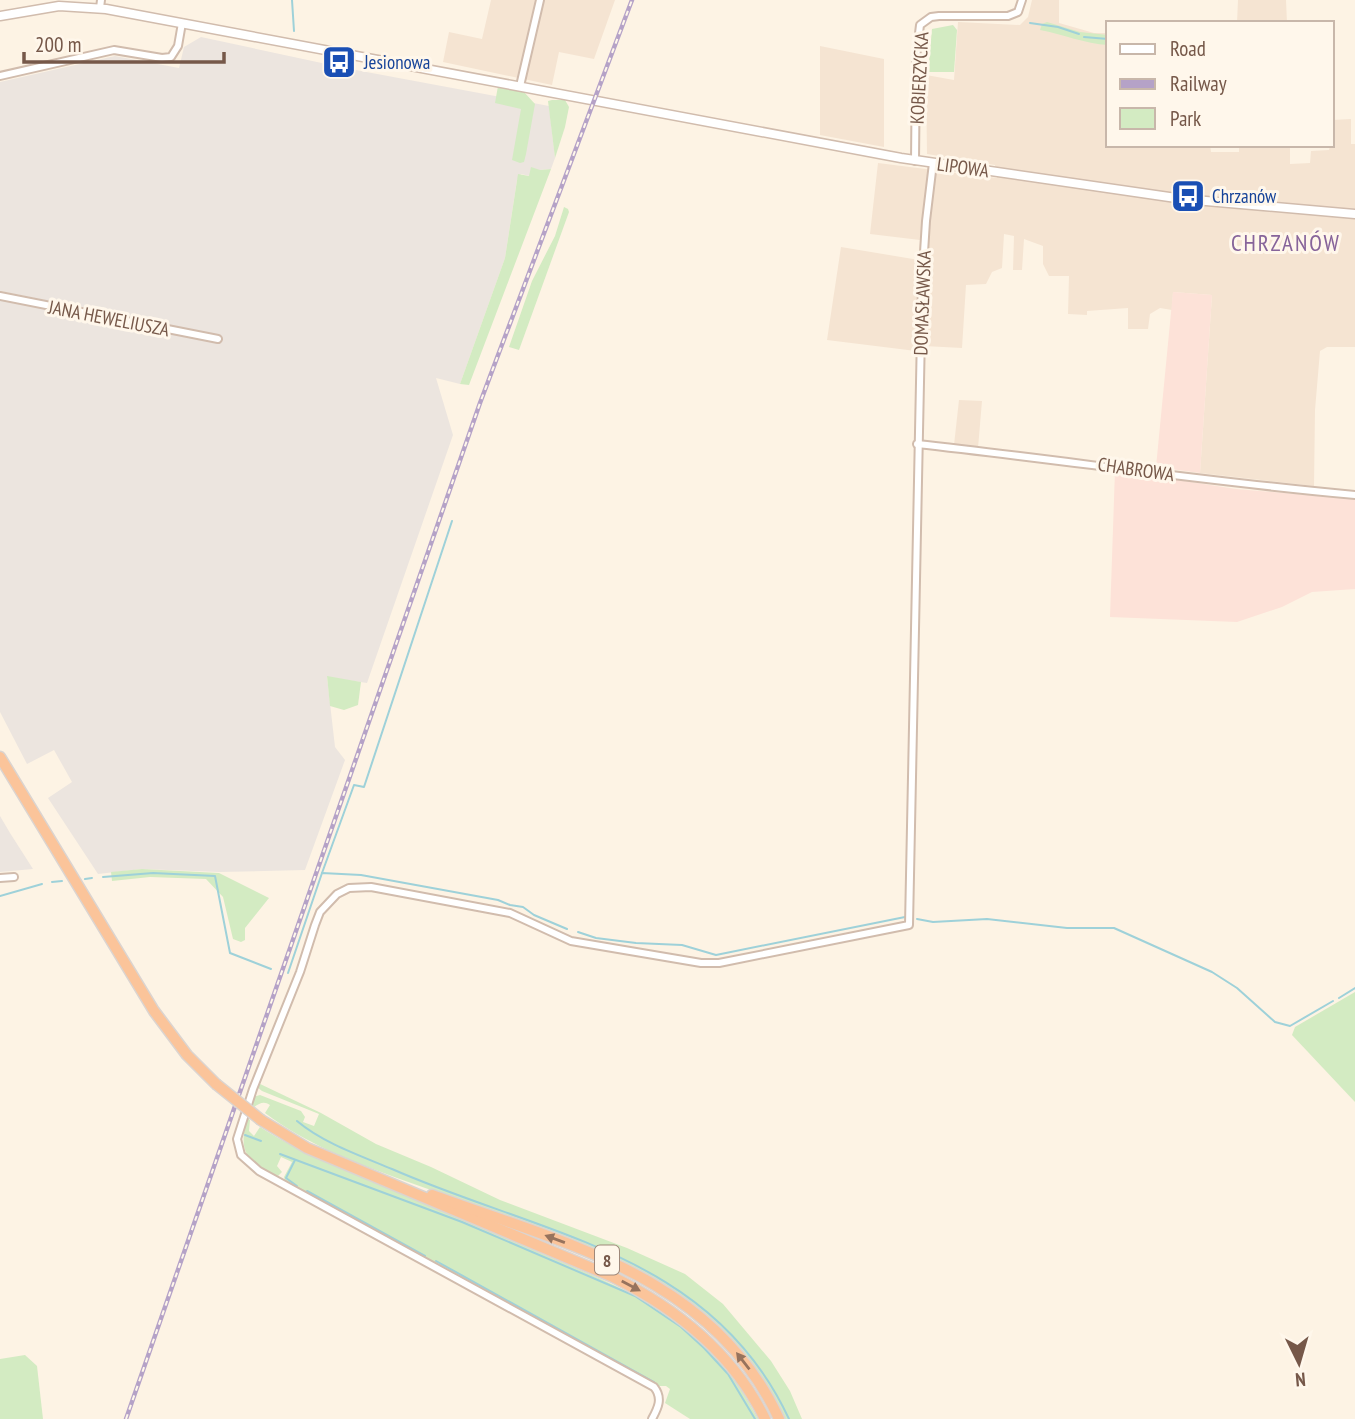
<svg xmlns="http://www.w3.org/2000/svg" width="1355" height="1419" viewBox="0 0 1355 1419" font-family="'PT Sans Narrow',sans-serif">
  <rect width="100%" height="100%" fill="#fdf3e4"/>
  <g fill="#f5e4d2">
    <path d="M491,0h124l-21,59 -35,-7 -7,33 -109,-23 6,-30 33,7z"/>
    <path d="M1032,0h27v23l35,10h14v112h102l1,7h28v-7h51v19l20,-1 1,-12 18,-1 1,-5h2v-25l19,-1v25h4v203h-28l-7,4 -5,59 -1,76 -114,-13 12,-178 -39,-3 -1,18 -12,-2 -10,6 -2,15h-20v-21l-41,3v4l-19,-1 1,-38h-20l-6,-12v-18l-19,-7 -2,31h-9l1,-34 -10,-2 -2,34 -10,4 -6,12 -20,1 -4,63 -38,-2 3,-85 -7,-1 -4,91 -89,-11 14,-93 78,13 1,-20 -50,-6 8,-71 119,15 -2,-13 -68,-11 -1,-79 28,5 4,-58 62,3 8,-8z"/>
    <path d="M1238,0h48l1,23h-50z"/>
    <path d="M820,46l64,13v88l-64,-12z"/>
    <path d="M959,400l23,1 -4,47 -24,-3z"/>
  </g>
  <g fill="#fde2d8">
    <path d="M1173,292l39,3 -12,178 -44,-6z"/>
    <path d="M1115,470l121,19 119,10v90l-43,3 -30,15 -45,15 -127,-5z"/>
  </g>
  <g fill="#ece5df">
    <path d="M201,37l144,31 204,38 6,52 -4,11 -11,1 -10,6 -9,-2 -4,6 -12,78 -45,126 -24,-6 17,57 -86,248 -40,-6 8,70 10,13 -40,110 -86,2 -77,-3 -44,5 -50,-76 24,-16 -18,-32 -27,14 -27,-52v-412l216,43 2,-8 -218,-44v-209l115,-26 64,12 5,-21z"/>
    <path d="M0,816l10,17 23,36 -33,3z"/>
  </g>
  <g fill="#d3ebc2">
    <path d="M1047,22l33,10 28,3v10c-23,-1 -45,-11 -68,-15l2,-6z"/>
    <path d="M953,25l4,5 -3,42h-26l4,-43z"/>
    <path d="M498,86l26,6 11,12 -9,50 -2,8 -4,1 -8,-3 9,-51 -26,-6z"/>
    <path d="M552,100h13l4,7 -4,20 -10,31 -7,-57z"/>
    <path d="M531,167l9,3 11,-1 -82,216 -9,-1 45,-126 13,-84 11,2z"/>
    <path d="M564,207l4,2 1,3 -50,138 -10,-3 23,-66 23,-45z"/>
    <path d="M327,676l34,6 -3,23 -14,5 -14,-4z"/>
    <path d="M142,869l77,4 50,25 -24,30v12l-4,2 -8,-3 -10,-42 -17,-18 -56,-2 -38,4 -1,-9z"/>
    <path d="M1355,992v110l-63,-67 3,-8z"/>
    <path d="M258,1083l63,30 55,31 55,23 69,33 127,48 58,26 38,30 48,57 19,30 12,28h-17c-76,-158 -238,-186 -388,-241 -46,-17 -92,-35 -132,-65l5,-8c-6,-4 -10,-2 -16,2l-3,-3 2,-7 7,-2 41,16 4,6 -2,5 11,4 5,-12 -57,-23 -5,-4z"/>
    <path d="M247,1118l3,2 -1,11 5,5 6,-9c47,30 98,48 149,69 46,19 91,39 136,59 93,39 165,68 213,164h-68l-25,-16 5,-14 -4,-3h-9l-372,-204 -1,-5 8,-15 -11,-5 -4,9 5,6 -4,4c-32,-13 -40,-25 -31,-58z"/>
    <path d="M25,1355l12,11 6,53h-43v-60z"/>
  </g>
  <g fill="none" stroke-linecap="round" stroke-linejoin="round">
    <g stroke="#9ed1d9" stroke-width="2">
      <path d="M292,0l2,31"/>
      <path d="M1030,23l28,4 21,7"/>
      <path d="M1084,37l24,2"/>
      <path d="M322,873l32,-88 10,2 88,-266"/>
      <path d="M103,877l50,-4 62,3 15,77 41,16"/>
      <path d="M85,879l7,-1"/>
      <path d="M52,882l10,-1"/>
      <path d="M0,896l42,-12"/>
      <path d="M917,919l16,3 54,-3 80,9h47l98,44 25,16 38,34 15,4 43,-25"/>
      <path d="M578,932l18,6 40,5 46,2 34,10 189,-38"/>
      <path d="M288,973l34,-100 39,2 137,25 12,5 13,2 11,8 33,14"/>
      <path d="M1339,998l16,-10"/>
      <path d="M297,1121c26,22 64,35 95,48 150,66 320,84 397,250"/>
      <path d="M245,1135l16,6"/>
      <path d="M280,1154l182,68 173,74 46,31 23,21 24,26 27,45"/>
      <path d="M295,1160l-9,18 11,8"/>
      <path d="M307,1191l118,65"/>
      <path d="M436,1261l218,121"/>
    </g>
    <g stroke="#d1bcad" stroke-width="10">
      <g id="minor">
        <path d="M100,8l1,-8"/>
        <path d="M0,76l114,-26 48,8 9,-1 7,-11 4,-23"/>
        <path d="M520,86l20,-86"/>
        <path d="M915,161l1,-103 4,-33 11,-8 8,-1h69l10,-4 4,-12"/>
        <path d="M0,296l218,43"/>
        <path d="M917,444c146,16 292,38 438,51"/>
        <path d="M0,878l14,-1"/>
        <path d="M652,1419c6,-11 11,-21 2,-32l-395,-216 -18,-16 -4,-16 16,-50 47,-117 15,-47 5,-13 17,-18 12,-6 22,-1 139,26 61,28 130,22h18l190,-38 13,-641 4,-63 7,-58"/>
      </g>
    </g>
    <g stroke="#d1bcad" stroke-width="11">
      <path id="tertiary" d="M0,16l59,-10 47,3 795,149 282,41 172,15"/>
    </g>
    <g stroke="#dbd4d0" stroke-width="13">
      <g id="trunk">
        <path d="M0,757l154,254 33,44 29,29"/>
        <path d="M261,1120l46,28 306,129c64,32 120,76 152,142"/>
        <path d="M432,1195c134,49 282,82 347,224"/>
      </g>
    </g>
    <use href="#minor" stroke="#fff" stroke-width="6"/>
    <use href="#tertiary" stroke="#fff" stroke-width="8"/>
    <use href="#trunk" stroke="#fbc49a" stroke-width="10"/>
    <g stroke="#b5a2c7" stroke-width="4.5">
      <path id="rail" d="M126,1419l354,-1016 152,-403"/>
    </g>
    <use href="#rail" stroke="#fff7eb" stroke-width="2" stroke-dasharray="5" stroke-linecap="butt"/>
    <g stroke="#dbd4d0" stroke-width="13" stroke-linecap="butt">
      <path id="trunk-bridge" d="M216,1084l45,36"/>
    </g>
    <use href="#trunk-bridge" stroke="#fbc49a" stroke-width="10"/>
  </g>
  <defs><path id="oneway-solid" d="M-6-.8H1V-3.2L6.5 0L1 3.2V.8H-6Z" transform="scale(1.75)"/></defs>
  <g fill="#97735d">
    <use href="#oneway-solid" transform="translate(555 1239) rotate(-160)"/>
    <use href="#oneway-solid" transform="translate(631 1286) rotate(28)"/>
    <use href="#oneway-solid" transform="translate(743 1361) rotate(-128)"/>
  </g>
  <defs>
    <g id="bus-square" transform="scale(1.75)"><rect x="-9" y="-9" width="18" height="18" rx="4" fill="#1a4fb4" stroke="#fff7eb"/><path d="M-5-6H5V4H4V6H2V4H-2V6H-4V4H-5ZM-3.5-4V0h7V-4ZM-3.5 1.2v1.5H-2V1.2ZM2 1.2v1.5H3.5V1.2Z" fill="#fff"/></g>
  </defs>
  <g fill-rule="evenodd">
    <use href="#bus-square" x="339" y="62"/>
    <use href="#bus-square" x="1188" y="196"/>
  </g>
  <g text-anchor="middle" dominant-baseline="central" stroke-width="6" stroke-linejoin="round" paint-order="stroke">
    <rect fill="#fff7eb" stroke="#9f887a" stroke-width="2" x="595" y="1245.5" width="24" height="29" rx="5"/>
    <g font-size="18" font-weight="bold" fill="#765849">
      <text x="607" y="1260">8</text>
    </g>
    <g font-size="19" fill="#164399" stroke="#fff7eb" text-anchor="start">
      <text x="364" y="62">Jesionowa</text>
      <text x="1212" y="196">Chrzanów</text>
    </g>
    <g font-size="19" fill="#765849" stroke="#fff7eb">
      <text transform="translate(919 78) rotate(-87)">KOBIERZYCKA</text>
      <text transform="translate(963 167) rotate(8)">LIPOWA</text>
      <text transform="translate(922 303) rotate(-88)">DOMASŁAWSKA</text>
      <text transform="translate(109 318) rotate(11)">JANA HEWELIUSZA</text>
      <text transform="translate(1136 469) rotate(8)">CHABROWA</text>
    </g>
    <g font-size="23" letter-spacing="2" fill="#87649a" stroke="#fff7eb">
      <text x="1286" y="242">CHRZANÓW</text>
    </g>
  </g>
  <rect x="1106" y="21" width="228" height="126" fill="#fff7eb" stroke="#c8b7aa" stroke-width="2"/>
  <rect x="1120" y="44" width="35" height="10" fill="#ffffff" stroke="#c8b7aa" stroke-width="2"/>
  <text x="1170" y="56" font-size="21" fill="#765849">Road</text>
  <rect x="1120" y="79" width="35" height="10" fill="#b5a2c7" stroke="#c8b7aa" stroke-width="2"/>
  <text x="1170" y="91" font-size="21" fill="#765849">Railway</text>
  <rect x="1120" y="108" width="35" height="21" fill="#d3ebc2" stroke="#c8b7aa" stroke-width="2"/>
  <text x="1170" y="126" font-size="21" fill="#765849">Park</text>
  <g transform="translate(1299 1363) rotate(175)" stroke="#fff7eb" stroke-width="5" paint-order="stroke">
  <path d="M0-5L12 26L0 18L-12 26Z" fill="#765849"/>
  <text y="-10" font-size="19" font-weight="bold" text-anchor="middle" fill="#765849">N</text>
  </g>
  <path d="M24 52v10h200v-10" fill="none" stroke="#765849" stroke-width="3.5"/>
  <text x="35" y="52" font-size="21" fill="#765849" stroke="#fff7eb" stroke-width="5" paint-order="stroke">200 m</text>
</svg>
